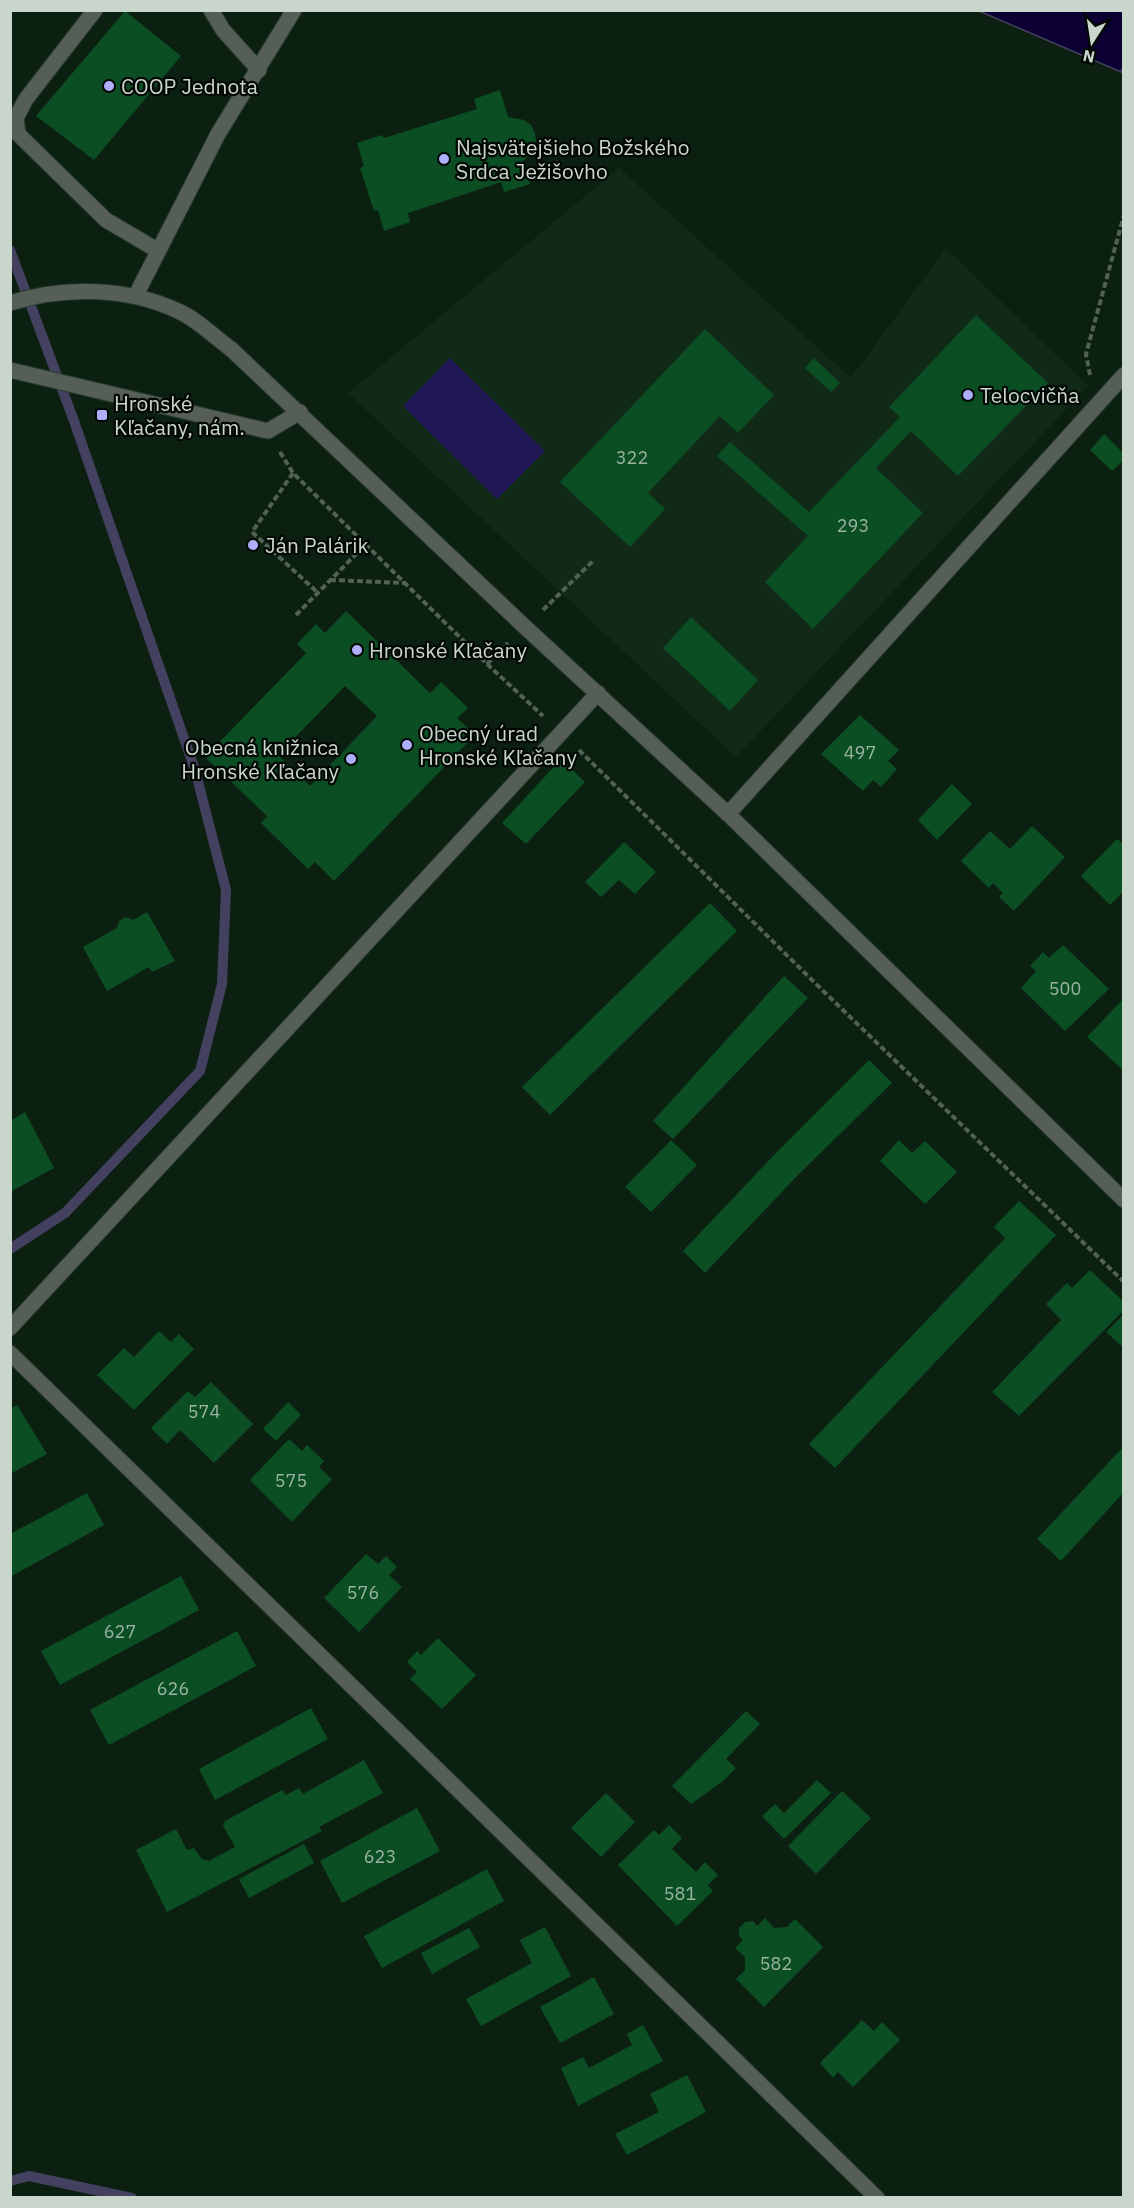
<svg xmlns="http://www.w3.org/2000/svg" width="1134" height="2208" viewBox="0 0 1134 2208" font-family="'IBM Plex Sans',sans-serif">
  <rect width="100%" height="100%" fill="#0c2011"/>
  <path fill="#102a17" d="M619,168l232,210 95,-130 142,138 -352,371 -388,-364z"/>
  <path fill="#201755" d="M450,358l95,93 -48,48 -94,-93z"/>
  <path fill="#0b0031" stroke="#44405f" stroke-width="1.5" d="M979,11h144v56l-2,5z"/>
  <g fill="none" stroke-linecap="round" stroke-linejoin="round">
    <g stroke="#44405f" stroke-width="10">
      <path d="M10,250l64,171 121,349 31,120 -4,94 -22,87 -135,142 -55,36"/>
      <path d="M10,2181l19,-5 103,22"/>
    </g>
  </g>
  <g fill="#0b4e24" fill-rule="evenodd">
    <path d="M125,11l56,45 -87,104 -58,-44z"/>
    <path d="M500,90l8,27 16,3 7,5 4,8 1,9 -2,8 -11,11 7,23 -26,8 -3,-10 -93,31 2,9 -26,9 -6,-21 -4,1 -14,-43 4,-2 -7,-23 25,-8 2,3 93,-29 -3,-10z"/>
    <path d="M976,315l72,68 -90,93 -47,-45 -35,37 47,45 -110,116 -48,-47 43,-46 -91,-80 13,-14 79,70 91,-95 -11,-10z"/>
    <path d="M705,329l69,66 -36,38 -18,-17 -72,77 17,16 -35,38 -70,-65z"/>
    <path d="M814,358l26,25 -9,9 -26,-24z"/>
    <path d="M1104,434l20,20v6l-12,11 -22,-21z"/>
    <path d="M346,611l84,82 11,-11 27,26 -11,10 18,17 -141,146 -19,-19 -7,7 -47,-46 6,-7 -62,-59 101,-104 -9,-9 19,-20 9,9zM345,686l32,30 -67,70 -32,-31z"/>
    <path d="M691,617l67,63 -28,31 -67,-63z"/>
    <path d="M860,715l39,35 -11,11 9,8 -16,18 -8,-7 -10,11 -42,-37z"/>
    <path d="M561,759l24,23 -59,62 -24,-21z"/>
    <path d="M952,784l20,20 -35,36 -19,-20z"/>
    <path d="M1032,826l33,31 -51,54 -15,-14 4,-4 -10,-10 -4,5 -28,-27 29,-30 20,18z"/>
    <path d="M1117,839l7,5v47l-14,14 -29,-29z"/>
    <path d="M624,842l32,30 -21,22 -16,-14 -18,17 -16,-15z"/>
    <path d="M710,903l27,28 -187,184 -28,-28z"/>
    <path d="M147,912l28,49 -23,11 -3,-5 -42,24 -24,-44 34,-19 2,-7 7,-4 7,3z"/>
    <path d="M1063,945l46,44 -44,42 -44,-43 15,-17 -6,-5 13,-14 6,6z"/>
    <path d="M784,976l24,22 -135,141 -20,-18z"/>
    <path d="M1124,998v73l-37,-34z"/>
    <path d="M869,1060l23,23 -95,93 -92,97 -22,-22 92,-97z"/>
    <path d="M25,1112l29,56 -42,23 -2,-70z"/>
    <path d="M671,1140l26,25 -46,47 -26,-25z"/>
    <path d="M899,1140l13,13 13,-12 32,31 -32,32 -45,-43z"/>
    <path d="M1019,1201l37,34 -221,233 -26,-24 196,-206 -11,-11z"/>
    <path d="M1090,1270l34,32v8l-105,106 -27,-24 69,-72 -15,-16 21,-21 5,5z"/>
    <path d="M1124,1314v34l-18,-16z"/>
    <path d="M159,1331l12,11 8,-8 15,15 -60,61 -37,-35 27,-27 10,9z"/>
    <path d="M211,1382l42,42 -39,39 -34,-33 -13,14 -16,-16 37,-37 7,6z"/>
    <path d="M288,1402l13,13 -25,26 -13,-12z"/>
    <path d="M17,1405l30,49 -37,20v-65z"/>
    <path d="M289,1439l13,12 5,-6 17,16 -5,6 13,12 -40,43 -42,-42z"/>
    <path d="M1124,1446v46l-63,69 -24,-22z"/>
    <path d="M87,1493l17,32 -94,52v-43z"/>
    <path d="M366,1554l12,10 8,-8 11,11 -8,8 13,12 -43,45 -35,-34z"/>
    <path d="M181,1576l18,34 -139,75 -19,-34z"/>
    <path d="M237,1631l19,35 -147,79 -19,-35z"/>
    <path d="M438,1638l38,37 -34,34 -32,-30 7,-7 -10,-10 10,-11 4,4z"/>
    <path d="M311,1708l17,31 -113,61 -16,-31z"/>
    <path d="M746,1711l14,13 -34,35 10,9 -13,13 -32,23 -19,-18z"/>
    <path d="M364,1760l19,33 -64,34 3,4 -155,81 -31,-62 40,-21 11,21 7,-2 8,11 7,2 26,-14 -12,-21 2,-5 55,-30 2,-1 4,5 13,-7 4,6z"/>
    <path d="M817,1780l14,13 -47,46 -22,-23 13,-12 9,9z"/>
    <path d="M842,1791l29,27 -55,56 -28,-28z"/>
    <path d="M606,1793l29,29 -34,35 -30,-29z"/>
    <path d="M417,1808l23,43 -98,52 -22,-42z"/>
    <path d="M669,1825l13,13 -10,11 24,23 9,-10 13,13 -10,10 5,6 -36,35 -59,-61 36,-35 5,5z"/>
    <path d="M304,1844l10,19 -65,35 -10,-19z"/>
    <path d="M487,1869l17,32 -122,67 -18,-32z"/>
    <path d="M765,1918l9,10 13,-1 8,-8 28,28 -59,60 -28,-28 9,-9v-13l-10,-9 8,-8 -4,-4v-8l6,-6 8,-1 4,5z"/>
    <path d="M545,1927l26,49 -90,50 -15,-27 66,-36 -12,-23z"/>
    <path d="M469,1928l11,19 -48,27 -11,-21z"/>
    <path d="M594,1977l20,37 -54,29 -20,-36z"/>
    <path d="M862,2020l12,11 8,-9 18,18 -47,47 -15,-15 -5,6 -13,-15z"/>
    <path d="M643,2025l20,36 -85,45 -17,-38 22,-11 6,11 43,-23 -5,-11z"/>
    <path d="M687,2075l19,37 -79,43 -12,-21 44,-22 -9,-18z"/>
  </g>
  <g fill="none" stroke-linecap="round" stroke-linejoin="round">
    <g stroke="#2a3d2f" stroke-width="17">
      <g id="minor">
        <path d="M95,10l-69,89 -10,19 2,16 88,86 51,30"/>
        <path d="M211,10l12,20 36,40"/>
        <path d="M136,295l82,-161 76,-124"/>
        <path d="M10,303c54,-17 117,-16 168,8 19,8 36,26 53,38l294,278 203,187 396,386"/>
        <path d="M10,370l258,61 32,-19"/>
        <path d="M728,814l396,-439"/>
        <path d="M10,1328l588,-635"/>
        <path d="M10,1353l867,845"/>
      </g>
    </g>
    <g stroke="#506254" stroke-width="4" stroke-dasharray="6 3" stroke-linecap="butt">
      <path d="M1090,375l-4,-21 38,-139"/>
      <path d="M280,452l13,21 194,191 56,52"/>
      <path d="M293,473l-41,59 65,60"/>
      <path d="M330,580l75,3"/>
      <path d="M543,610l51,-50"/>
      <path d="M296,615l69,-70"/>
      <path d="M487,664l21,-21"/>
      <path d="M579,750l235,232 310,300"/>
    </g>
    <use href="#minor" stroke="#565f57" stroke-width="15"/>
  </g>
  <g fill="#adaffb" stroke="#020703" stroke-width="2">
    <circle cx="109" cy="86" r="6"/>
    <circle cx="444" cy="159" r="6"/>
    <circle cx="968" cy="395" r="6"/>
    <rect x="96" y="409" width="12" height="12" rx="3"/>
    <circle cx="253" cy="545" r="6"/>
    <circle cx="357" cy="650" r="6"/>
    <circle cx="407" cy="745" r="6"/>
    <circle cx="351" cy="759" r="6"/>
  </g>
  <g text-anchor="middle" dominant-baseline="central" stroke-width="4.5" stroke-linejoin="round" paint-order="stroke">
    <g font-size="18" fill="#9ab4a1">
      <text x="632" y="457">322</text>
      <text x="853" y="525">293</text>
      <text x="860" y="752">497</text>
      <text x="1065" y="988">500</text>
      <text x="204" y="1411">574</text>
      <text x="291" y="1480">575</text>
      <text x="363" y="1592">576</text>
      <text x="120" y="1631">627</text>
      <text x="173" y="1688">626</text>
      <text x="380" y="1856">623</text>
      <text x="680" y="1893">581</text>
      <text x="776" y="1963">582</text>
    </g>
    <g font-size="21" fill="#c9d6cb" stroke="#020703" text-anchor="start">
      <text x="121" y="86">COOP Jednota</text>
      <text x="456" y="147">Najsvätejšieho Božského<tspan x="456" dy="24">Srdca Ježišovho</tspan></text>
      <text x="980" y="395">Telocvičňa</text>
      <text x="114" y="403">Hronské<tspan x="114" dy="24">Kľačany, nám.</tspan></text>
      <text x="265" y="545">Ján Palárik</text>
      <text x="369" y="650">Hronské Kľačany</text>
      <text x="419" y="733">Obecný úrad<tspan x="419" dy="24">Hronské Kľačany</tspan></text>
      <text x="339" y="747" text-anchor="end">Obecná knižnica<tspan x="339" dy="24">Hronské Kľačany</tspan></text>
    </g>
  </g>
  <rect width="1134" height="2208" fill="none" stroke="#c9d6cb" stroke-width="24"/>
  <g transform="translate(1092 42) rotate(192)" stroke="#020703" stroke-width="4.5" paint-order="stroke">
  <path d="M0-4.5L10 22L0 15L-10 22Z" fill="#c9d6cb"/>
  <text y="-9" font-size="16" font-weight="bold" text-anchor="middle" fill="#c9d6cb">N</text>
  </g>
</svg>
